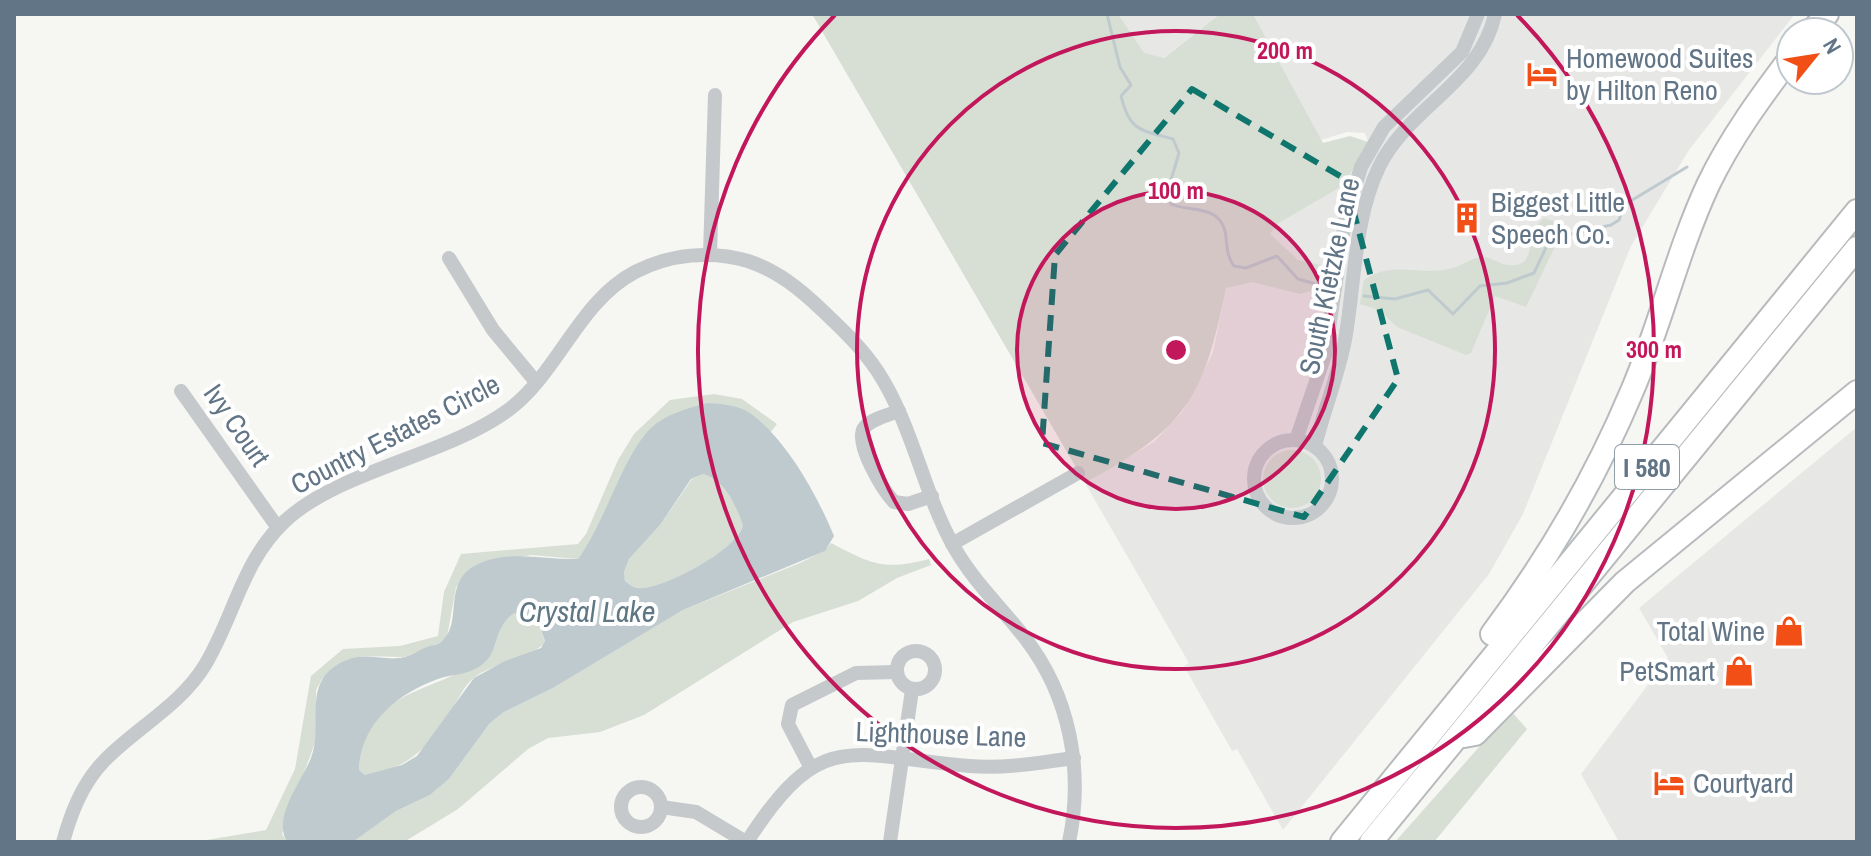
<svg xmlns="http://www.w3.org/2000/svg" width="1871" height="856" viewBox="0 0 1871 856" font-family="'Archivo Narrow',sans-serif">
  <rect width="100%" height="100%" fill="#f6f6f2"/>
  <g fill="#e7e8e6">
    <path d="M1111,14h109l-76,59z"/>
    <path d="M1253,14h542l-106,136 -58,96 -108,268 -34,60 -206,256 -46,-81 -5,2 -48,-85 5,-3 -104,-180 69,-41 29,-31 30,-58 13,-65 53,-65 65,-38 24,-43 -3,-9 -18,-1 -26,8z"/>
    <path d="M1857,427v415h-238l-38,-68 87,-116 -29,-50z"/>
  </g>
  <g fill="#d7ded3">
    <path d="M812,14h306l26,39 20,5 56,-44h33l70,129 27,-7 18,6 -24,43 -65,38 -9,11 28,26 23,5 6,9 -3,14 -24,6 -48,-12 -26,6c-23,112 -39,139 -141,195z"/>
    <path d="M1544,218l14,5 1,15 -33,69 -31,-11 -24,57 -5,2 -69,-28 -18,-17 -19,-6 4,-24c29,-20 54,-4 85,-11 11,-2 25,-13 36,-12 6,1 12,5 18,7 27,6 27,-12 29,-34z"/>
    <path d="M714,394l28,5 35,25 -7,9 -23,-21 -119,50 -32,72 -18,25 -47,-4 -57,11 -18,21 -9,50 -7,6 -36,14 -41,-1 -18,5 -23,18 -6,11 1,47 -35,97 5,8h-92l71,-12 29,-61 16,-93 32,-27 57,-3 38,-10 6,-44 17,-38 117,-10 8,-10 32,-74 16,-26 36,-34z"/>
    <circle cx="1292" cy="479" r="29"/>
    <path d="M703,474c23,6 33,31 40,52 -7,24 -75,61 -101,62 -7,1 -12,-3 -17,-7l-1,-9 5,-13 31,-34 32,-46z"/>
    <path d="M831,543c40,21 53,28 98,16l2,6 -34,13 -39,23 -65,21 -149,93 -44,17 -52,6 -20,11 -70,60 -54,33h-51l43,-31 34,-16 19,-16 41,-56 14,-11 49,-24 130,-78 117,-47 24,-12z"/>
    <path d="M515,612l22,7 8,23c-9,14 -54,22 -70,35 -12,9 -17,23 -24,35 -21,34 -44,58 -86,63l-6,-5c4,-87 84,-75 131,-117 10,-9 4,-26 25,-41z"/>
    <path d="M1511,711l16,18 -93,113h-39z"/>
  </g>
  <path fill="#bfcacf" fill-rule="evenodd" d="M708,403c13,1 30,2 42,10 37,27 67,82 84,123l-9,15 -142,59 -130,78 -49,24 -14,11 -41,56 -19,16 -34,16 -43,31h-66c-15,-25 15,-61 24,-84 12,-31 -7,-70 23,-91 29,-20 47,-4 71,-10 7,-2 14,-7 22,-10 6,-2 12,-2 16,-7 20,-19 -1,-57 33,-75 32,-16 69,-5 102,-6 28,-38 44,-102 73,-131 15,-14 37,-20 57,-25zM703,474c22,6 33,31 40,52 -7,24 -76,61 -101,62 -7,1 -12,-3 -17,-7l-1,-9 5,-13 31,-34 31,-46zM514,613l23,6 8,22 -4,7 -36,13 -31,17 -57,78 -15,9 -37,10 -6,-5c1,-46 39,-77 79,-91 17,-6 30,-3 46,-16 16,-14 9,-35 30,-50z"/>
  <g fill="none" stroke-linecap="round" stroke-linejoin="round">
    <g stroke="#bfcacf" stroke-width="3">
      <path d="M1107,14l13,53 11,18 -10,11c9,37 21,34 52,43l6,14 -11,37 3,14c13,6 30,3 43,11 19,13 7,35 20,51l12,2 31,-12 21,23 28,8"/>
      <path d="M1364,296l31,3 33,-9 25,24 27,-28 27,-3 27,-10 16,-34 61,-14 8,-5 5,-15 63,-38"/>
    </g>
    <g stroke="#b7bbbe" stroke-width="26">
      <g id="highway">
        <path d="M1811,32l16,-18"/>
        <path d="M1492,634c57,-76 103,-155 140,-243 29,-67 45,-139 76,-206 22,-46 52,-87 83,-128"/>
        <path d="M1464,736l11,-2 150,-152 232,-190"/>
        <path d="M1342,842l515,-631"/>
        <path d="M1371,842l486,-594"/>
      </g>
    </g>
    <g stroke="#c5c9cc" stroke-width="14">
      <path d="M710,254l5,-159"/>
      <path d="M449,258l44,72 43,52"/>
      <path d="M181,391l97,137"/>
      <path d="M899,411c-11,4 -28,8 -35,17 -10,15 19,62 30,74l14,2 24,-8"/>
      <circle cx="1293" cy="479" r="39"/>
      <path d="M1296,440l29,-85 20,-134 16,-54 23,-40 78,-75 16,-38"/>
      <path d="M1315,446c9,-36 23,-70 30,-106 10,-57 9,-121 34,-173 29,-60 102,-85 116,-153"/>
      <path d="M952,544l126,-71"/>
      <circle cx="916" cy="670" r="19"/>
      <path d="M811,768l-23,-44 4,-19 64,-32 41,-1"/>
      <circle cx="641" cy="807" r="20"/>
      <path d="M661,807l35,5 50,30"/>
      <path d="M63,842c8,-29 19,-58 41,-81 32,-33 77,-56 101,-96 29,-48 37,-104 80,-144 55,-51 160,-65 222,-110 51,-37 71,-109 128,-139 35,-18 76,-22 113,-11 30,10 52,28 75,50 20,19 40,38 55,61 35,54 45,120 76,175 19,34 48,61 71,91 45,58 59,133 44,204"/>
      <path d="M747,842c74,-116 103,-86 222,-76 35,3 70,-3 105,-8"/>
      <path d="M890,842l22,-152"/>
    </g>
    <use href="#highway" stroke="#fff" stroke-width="22"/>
  </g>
  <path fill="none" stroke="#0f766e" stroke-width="6" stroke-dasharray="16 10" stroke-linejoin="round" d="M1192,89l153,90 53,200 -94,138 -262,-74 13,-188z"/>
  <circle cx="1176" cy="350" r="159" fill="#c2185b" fill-opacity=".12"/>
  <g fill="none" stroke="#c2185b" stroke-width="4">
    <circle cx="1176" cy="350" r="159"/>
    <circle cx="1176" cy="350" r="319"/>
    <path d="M1517 15A478 478 0 1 1 835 15"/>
  </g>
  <defs>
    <g id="hotel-bare" transform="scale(2.4)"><path d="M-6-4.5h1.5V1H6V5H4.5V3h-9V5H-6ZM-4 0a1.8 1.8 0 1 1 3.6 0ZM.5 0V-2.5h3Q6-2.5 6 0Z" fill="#f24f16" stroke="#fff" stroke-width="2.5" paint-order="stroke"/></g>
    <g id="building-bare" transform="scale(2.4)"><path d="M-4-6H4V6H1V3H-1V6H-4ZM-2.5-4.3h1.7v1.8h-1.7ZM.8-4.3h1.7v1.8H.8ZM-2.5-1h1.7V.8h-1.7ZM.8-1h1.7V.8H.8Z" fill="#f24f16" stroke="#fff" stroke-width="2.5" paint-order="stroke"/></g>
    <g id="shop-bare" transform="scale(2.4)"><path d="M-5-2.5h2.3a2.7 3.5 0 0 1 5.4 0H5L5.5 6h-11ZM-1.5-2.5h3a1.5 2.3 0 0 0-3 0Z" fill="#f24f16" stroke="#fff" stroke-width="2.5" paint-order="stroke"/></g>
  </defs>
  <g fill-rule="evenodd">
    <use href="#hotel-bare" x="1542" y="74"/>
    <use href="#building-bare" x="1467" y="218"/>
    <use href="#shop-bare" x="1789" y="631"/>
    <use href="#shop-bare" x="1739" y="671"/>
    <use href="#hotel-bare" x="1669" y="783"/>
  </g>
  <g text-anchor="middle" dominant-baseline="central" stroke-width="8" stroke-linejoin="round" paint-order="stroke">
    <rect fill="#fff" stroke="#919eaa" stroke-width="2" x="1615" y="445" width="64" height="44" rx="6"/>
    <g font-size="26" font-weight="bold" fill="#627586">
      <text x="1647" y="467">I 580</text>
    </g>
    <g font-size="28" fill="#627586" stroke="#fff" text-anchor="start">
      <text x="1566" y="58">Homewood Suites<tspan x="1566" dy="32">by Hilton Reno</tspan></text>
      <text x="1491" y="202">Biggest Little<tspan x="1491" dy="32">Speech Co.</tspan></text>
      <text x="1765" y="631" text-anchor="end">Total Wine</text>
      <text x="1715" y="671" text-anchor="end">PetSmart</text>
      <text x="1693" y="783">Courtyard</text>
    </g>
    <g font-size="28" fill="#627586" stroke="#fff">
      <text transform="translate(1329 276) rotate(-78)">South Kietzke Lane</text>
      <text transform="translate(237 425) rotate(55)">Ivy Court</text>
      <text transform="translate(395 434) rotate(-27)">Country Estates Circle</text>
      <text transform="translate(941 734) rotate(2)">Lighthouse Lane</text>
    </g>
    <g font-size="30" font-style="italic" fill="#5e7783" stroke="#fff">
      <text x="587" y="611">Crystal Lake</text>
    </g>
  </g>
  <circle cx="1176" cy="350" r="12" fill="#c2185b" stroke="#fff" stroke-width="4"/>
  <g font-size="24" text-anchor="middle" font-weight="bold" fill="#c2185b" stroke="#fff" stroke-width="8" stroke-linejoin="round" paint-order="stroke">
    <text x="1285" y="59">200 m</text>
    <text x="1176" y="199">100 m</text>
    <text x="1654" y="358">300 m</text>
  </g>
  <rect width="1871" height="856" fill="none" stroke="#627586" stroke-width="32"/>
  <g transform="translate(1815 56) rotate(60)"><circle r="38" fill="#ffffff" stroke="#c0c8cf" stroke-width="2"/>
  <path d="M0-6L14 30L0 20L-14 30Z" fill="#f24f16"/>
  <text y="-12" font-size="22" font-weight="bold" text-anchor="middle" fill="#627586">N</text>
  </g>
</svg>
